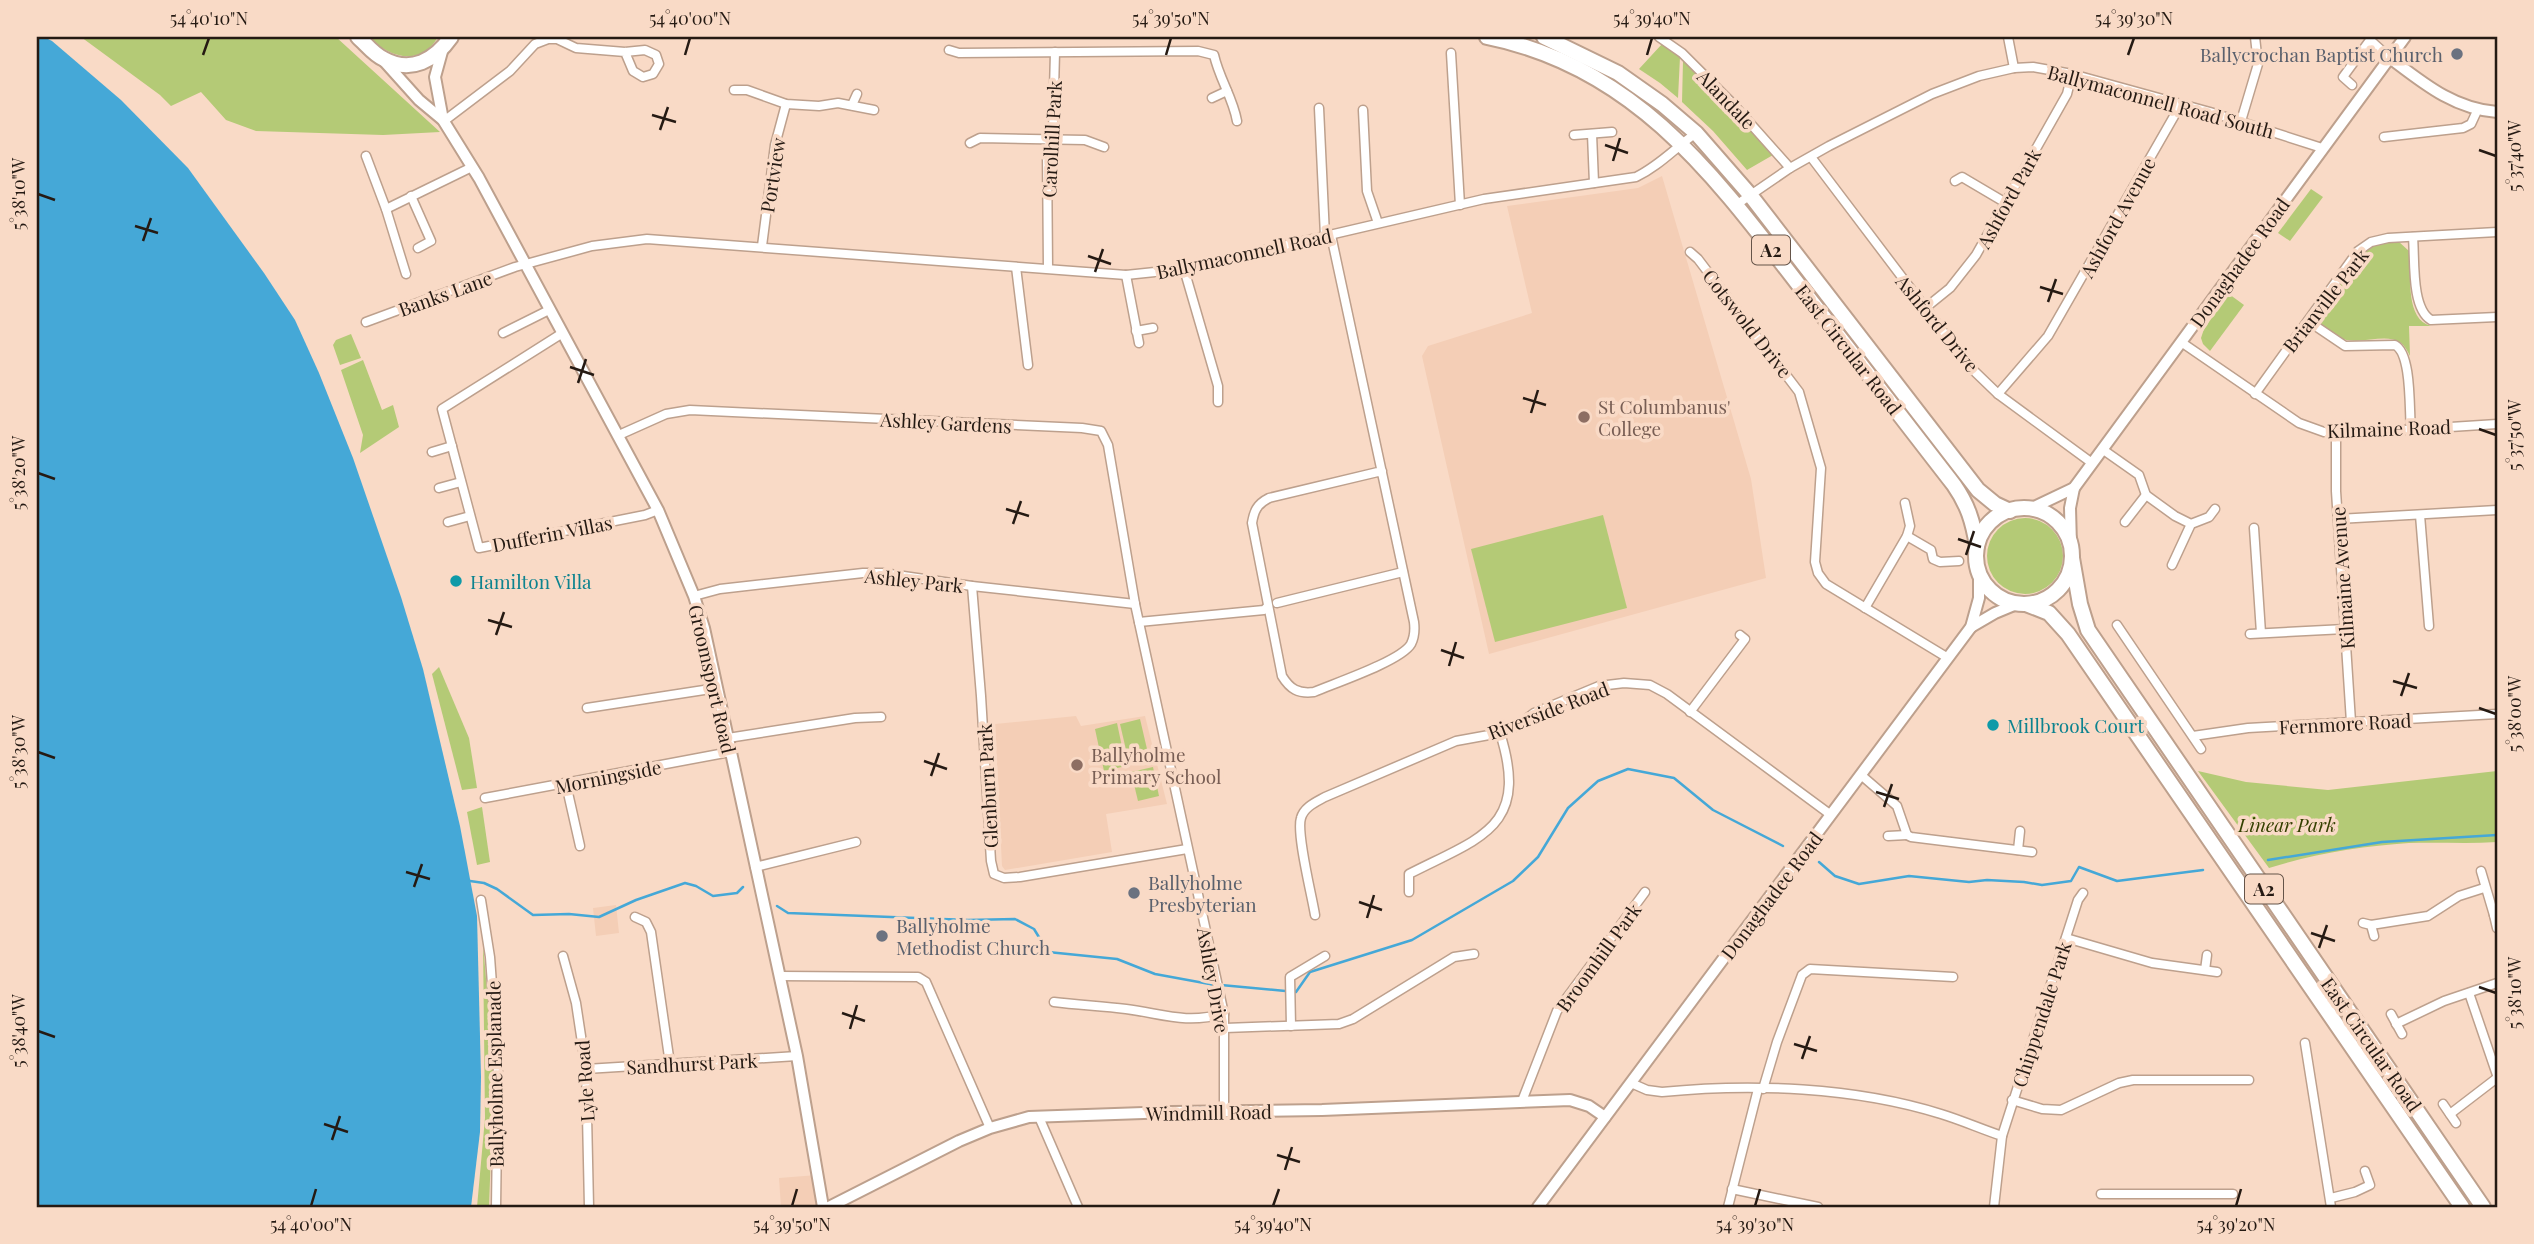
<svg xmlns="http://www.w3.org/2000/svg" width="2534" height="1244" viewBox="0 0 2534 1244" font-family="'Playfair Display',serif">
  <rect width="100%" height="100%" fill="#f9dac6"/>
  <g fill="#f4ceb6">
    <path d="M1662,176l89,303 15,99 -277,76 -67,-298 6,-10 104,-33 -25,-107 131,-18z"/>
    <path d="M1076,716l5,10 64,-10 22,88 -61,10 6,38 -107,18 -3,-4 -7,-142z"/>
    <path d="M616,905l3,28 -23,3 -3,-28z"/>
    <path d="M817,1175l6,32h-42l-2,-29z"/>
  </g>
  <g fill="#b4ca76">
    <path d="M81,37h255l104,95 -57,3 -127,-4 -30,-11 -25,-28 -30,14 -11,-11z"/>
    <path d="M368,37h70c-18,31 -49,20 -70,0z"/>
    <path d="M1662,44l18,13 -2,41 -18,-15 -21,-14z"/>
    <path d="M1683,61l39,38 51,56 -26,15 -34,-39 -31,-29z"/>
    <path d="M2311,189l12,8 -33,44 -12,-8z"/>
    <path d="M2380,242h19l10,9c3,23 -5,68 22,75h-22l1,30c-2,-4 -5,-10 -9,-13 -22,-15 -53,15 -83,-21l2,-13 45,-60z"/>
    <path d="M2229,294l15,11 -34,46 -7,-7 -2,-6 3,-9z"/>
    <path d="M351,334l10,24 -21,7 -7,-20 3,-5z"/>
    <path d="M363,360l19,50 11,-5 6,22 -39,26 3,-18 -22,-65z"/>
    <path d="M1603,515l24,93 -132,34 -24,-93z"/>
    <circle cx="2025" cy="556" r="38"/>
    <path d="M439,667l30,71 8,50 -15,2 -30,-116z"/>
    <path d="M1140,719l7,30 -20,5 -7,-30z"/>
    <path d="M1117,723l9,43 -22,5 -9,-42z"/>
    <path d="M1153,767l6,29 -21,5 -7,-29z"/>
    <path d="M2198,771l48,11 82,8 169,-19v71c-29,2 -58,0 -88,1 -46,3 -96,11 -140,25z"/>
    <path d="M482,807l8,55 -13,3 -10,-53z"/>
    <path d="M483,944l11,127 -5,136h-12l8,-89z"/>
  </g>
  <path fill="#45a8d7" d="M37,37h7l8,4 69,59 67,68 76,105 31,47 24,53 34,85 48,139 22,72 37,157 17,90 4,161 -1,55 -9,75h-434z"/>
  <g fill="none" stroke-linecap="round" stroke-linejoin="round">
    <g stroke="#45a8d7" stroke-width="2.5">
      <path d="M2268,860l114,-18 115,-7"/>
      <path d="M1819,862l16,14 24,8 50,-8 60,6 18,-2 37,2 18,3 29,-4 8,-14 38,14 86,-11"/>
      <path d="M470,881l14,2 13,6 36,26 36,-1 30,3 37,-17 49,-17 11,3 17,10 24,-3 6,-6"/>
      <path d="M777,906l11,7 180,7 47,-1 19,10 14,23 69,7 38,15 60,11"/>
      <path d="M1221,985l75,7 14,-20 102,-32 101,-59 25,-24 30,-49 30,-27 30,-12 46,9 39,32 70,36"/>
    </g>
    <g stroke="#bda08d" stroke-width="11">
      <g id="street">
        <path d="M1659,37l23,16 50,50 58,65"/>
        <path d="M2008,37l6,31"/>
        <path d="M949,50l10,3 239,-2 16,4c5,23 19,43 23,66"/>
        <path d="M1451,53l9,152"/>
        <path d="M2352,85l-9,-8 27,-37 20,18"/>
        <path d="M734,90h13l39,14 33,2 19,-3 36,7"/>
        <path d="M1212,98l15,-7"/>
        <path d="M852,105l5,-11"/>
        <path d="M1319,108l6,128"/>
        <path d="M1363,110l4,81 11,32"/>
        <path d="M444,121l66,-50 25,-27 13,-5h9l19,9 49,4 20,-2 11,5 3,9 -6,10 -10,3 -10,-6 -8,-19"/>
        <path d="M2241,121l17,-57 -3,-27"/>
        <path d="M1592,134l2,49"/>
        <path d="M1574,135l38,-3"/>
        <path d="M2384,137l79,-9 8,-4 6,-13"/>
        <path d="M970,143l10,-5 105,2 19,7"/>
        <path d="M366,156l20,53 20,65"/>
        <path d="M1811,157l159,210 28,27 94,69"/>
        <path d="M1955,181l7,-4 44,26"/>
        <path d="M411,196l20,45 -13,7"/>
        <path d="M1736,205l54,-37 39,-22 103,-52 47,-18 35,-8 19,-1 39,7 138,38 112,36"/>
        <path d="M386,209l86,-42"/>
        <path d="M1331,235l83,387c1,8 1,14 -3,22 -10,17 -76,39 -97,48 -16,2 -24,-3 -32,-16l-30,-153c2,-12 5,-19 17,-25l113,-27"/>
        <path d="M2413,237c2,23 -2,71 18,83l66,-3"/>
        <path d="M762,246l13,-101 11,-41"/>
        <path d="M1690,252l8,7 101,133 22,76 -6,94 3,11 8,11 122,74"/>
        <path d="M1016,267l12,98"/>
        <path d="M1048,268l-1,-117 6,-22 2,-77"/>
        <path d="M1184,269l34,117v16"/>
        <path d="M1126,275l13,68"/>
        <path d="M1924,309l26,-21 26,-33 91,-161 5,-20"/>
        <path d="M2308,321l37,25 50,-1c17,9 14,65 16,85"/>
        <path d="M366,322l149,-55 77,-21 55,-7 479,36 58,-6 300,-70 152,-22c23,-11 39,-29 60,-44"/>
        <path d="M1136,331l17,-3"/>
        <path d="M503,333l46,-23"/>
        <path d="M561,334l-119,75 37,139 166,-33 13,-5"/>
        <path d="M2181,342l118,81 25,9 33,1 140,-9"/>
        <path d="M1998,394l50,-58 133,-232"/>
        <path d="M2255,394l103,-143 13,-9 17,-4 109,-6"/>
        <path d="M2336,434v57l15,231"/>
        <path d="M619,435l47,-21 24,-4 392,18 19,3 7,14 27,159 89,410v97"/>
        <path d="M2102,449l37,26 7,20 29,21 16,8"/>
        <path d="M432,452l20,-6"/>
        <path d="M439,488l22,-6"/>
        <path d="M2420,515l9,111"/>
        <path d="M2338,519l159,-9"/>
        <path d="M448,522l22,-6"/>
        <path d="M2125,522l21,-27"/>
        <path d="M2254,528l7,105"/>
        <path d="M1907,536l24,14 2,9 7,3 19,-1"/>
        <path d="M2172,565l19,-41 18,-7 6,-8"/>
        <path d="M972,586l9,110 10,165 3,13 10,4 16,-1 167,-28"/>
        <path d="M694,596l26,-7 143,-16h20l89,13 163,18"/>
        <path d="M1277,603l126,-31"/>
        <path d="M1865,608l42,-72 3,-10 -5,-23"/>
        <path d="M1139,622l125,-12 3,-3"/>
        <path d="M2117,625l84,124"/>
        <path d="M2250,634l95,-5"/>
        <path d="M587,708l130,-20"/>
        <path d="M1690,712l55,-73 -5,-4"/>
        <path d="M2193,736l55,-8 249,-14"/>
        <path d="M728,738l127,-20 26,-1"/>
        <path d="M1861,775l36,31 10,29 4,2 121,15"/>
        <path d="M566,784l14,62"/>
        <path d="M485,798l245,-46"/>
        <path d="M1888,836l19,-1"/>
        <path d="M2018,850l2,-19"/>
        <path d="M755,867l101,-25"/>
        <path d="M2481,871l13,44 3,-2"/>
        <path d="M1409,892v-18c72,-37 121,-46 91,-141"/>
        <path d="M481,900l9,57 8,109 -2,141"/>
        <path d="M1315,915c-3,-19 -19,-82 -14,-97 3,-11 15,-16 24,-21l131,-56 44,-8 17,-7 17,-13 65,-27 25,-3 26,2 17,9 164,121"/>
        <path d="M2494,915l3,13"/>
        <path d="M635,917l11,5 5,10 19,132"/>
        <path d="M2363,923l8,2 3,11"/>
        <path d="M2371,925l57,-9 31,-20 25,-8"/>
        <path d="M2066,938l86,25 65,9"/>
        <path d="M563,956l13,47 10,66 3,138"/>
        <path d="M2205,970l2,-15"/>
        <path d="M780,976l138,1 8,5 64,146"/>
        <path d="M2469,993l28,82"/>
        <path d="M1054,1002c24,3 48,4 72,7 38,5 58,15 98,5"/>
        <path d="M2391,1014l11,20"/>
        <path d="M2396,1024l48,-23 53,-18"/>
        <path d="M1291,1026l-1,-49 35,-21"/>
        <path d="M1225,1028l114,-4 14,-5 101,-62 20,-3"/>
        <path d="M2305,1043l26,164"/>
        <path d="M586,1069l211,-13"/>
        <path d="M1631,1083l16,7 15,2c89,-9 193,-5 279,22 20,6 40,15 61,22l-8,71"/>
        <path d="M1763,1089l14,-47 25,-67 8,-6 143,8"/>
        <path d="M2012,1100l30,9 19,1 58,-27 14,-3h116"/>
        <path d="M1522,1101l35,-90 88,-119"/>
        <path d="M2443,1104l13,19"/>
        <path d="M2450,1114l47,-36"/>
        <path d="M1039,1117l39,90"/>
        <path d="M2002,1136l76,-236 5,-7"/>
        <path d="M1732,1189l86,18"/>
        <path d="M2101,1194h132"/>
        <path d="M2331,1198l24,-6 15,-7 -5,-14"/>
        <path d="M1728,1207l30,-118"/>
      </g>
    </g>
    <g stroke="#bda08d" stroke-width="14">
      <g id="secondary">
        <path d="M2390,58c33,25 64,51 107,54"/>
        <path d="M384,61l35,39 24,20 36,58 179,332 36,86 10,32 93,428 26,151"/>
        <path d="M443,120l-8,-43 8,-29"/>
        <path d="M2032,508l42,-20 331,-451"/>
        <path d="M2071,545l-1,-37 4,-20"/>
        <path d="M1971,627l24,-14 24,-10"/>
        <path d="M829,1207l130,-66 31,-13 39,-11 143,-5 150,-2 248,-10 19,6 16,11"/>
        <path d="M1538,1207l433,-580 8,-29v-25"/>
      </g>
    </g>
    <g stroke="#bda08d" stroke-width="18">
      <g id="highway">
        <path d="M358,37c8,7 16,18 26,22 27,15 51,1 67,-22"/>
        <path d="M1487,37c152,30 232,145 321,260 49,62 97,125 146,188 14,20 19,37 23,61"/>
        <path d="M1544,37l74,36 44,31 34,29 55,63 227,294 17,14 15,7"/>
        <circle cx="2024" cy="556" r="48"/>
        <path d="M2072,558l8,46 8,26 395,577"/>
        <path d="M2026,604l23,9 19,21 394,573"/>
      </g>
    </g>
    <use href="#street" stroke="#fff" stroke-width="8"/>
    <use href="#secondary" stroke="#fff" stroke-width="10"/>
    <use href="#highway" stroke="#fff" stroke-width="14"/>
  </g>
  <path fill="none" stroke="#251a13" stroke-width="2.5" d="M203,55l6,-17M685,55l5,-17M1166,55l5,-17M1647,55l5,-17M2128,55l6,-17M652,115l24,7M660,130l8,-23M1605,145l23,8M2479,150l17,6M1613,161l7,-23M38,194l17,6M135,226l23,7M143,241l8,-23M1088,256l23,8M1095,272l8,-23M2040,287l23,7M2048,302l8,-23M570,367l24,8M578,383l8,-24M1523,398l23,7M1531,413l7,-23M2479,429l17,6M38,473l17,6M1006,509l23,7M1013,524l8,-23M1958,539l23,8M1966,555l8,-24M488,620l24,7M496,635l8,-23M1441,650l23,8M1449,666l7,-24M2393,681l24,7M2401,696l8,-23M2479,708l17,6M38,752l17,6M924,761l23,8M931,776l8,-23M1876,792l23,7M1884,807l8,-23M406,872l24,7M414,887l8,-23M1359,902l23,8M1367,918l7,-23M2311,933l24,8M2319,948l8,-23M2479,987l17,6M842,1013l23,8M850,1029l7,-24M38,1031l17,6M1794,1044l23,7M1802,1059l8,-23M324,1124l24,8M332,1140l8,-24M1277,1155l23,7M1285,1170l7,-23M311,1206l5,-17M792,1206l5,-17M1273,1206l6,-17M1755,1206l5,-17M2236,1206l5,-17"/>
  <g fill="#6b7280" stroke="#f9dac6" stroke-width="2.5">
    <circle cx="2457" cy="54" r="7"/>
    <circle cx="1134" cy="893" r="7"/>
    <circle cx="882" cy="936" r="7"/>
  </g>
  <g fill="#8d6e63" stroke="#f9dac6" stroke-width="2.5">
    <circle cx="1584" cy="417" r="7"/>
    <circle cx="1077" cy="765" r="7"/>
  </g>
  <g fill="#0f9aa8" stroke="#f9dac6" stroke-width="2.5">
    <circle cx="456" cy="581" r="7"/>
    <circle cx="1993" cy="725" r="7"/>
  </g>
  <g text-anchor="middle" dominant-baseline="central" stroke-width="7" stroke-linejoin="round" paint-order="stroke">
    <g fill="#f9dac6" stroke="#655449" stroke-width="2">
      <rect x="1752" y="235.5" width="38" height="29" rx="5"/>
      <rect x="2245" y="874.5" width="38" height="29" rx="5"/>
    </g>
    <g font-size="18" font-weight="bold" fill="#251a13">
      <text x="1771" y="250">A2</text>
      <text x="2264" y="889">A2</text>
    </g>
    <g font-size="19" fill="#5b616d" stroke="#f9dac6" text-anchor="start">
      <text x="2443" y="54" text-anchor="end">Ballycrochan Baptist Church</text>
      <text x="1148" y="882">Ballyholme<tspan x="1148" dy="22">Presbyterian</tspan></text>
      <text x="896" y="925">Ballyholme<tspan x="896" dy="22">Methodist Church</tspan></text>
    </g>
    <g font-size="19" fill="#251a13" stroke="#f9dac6">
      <text transform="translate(1727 99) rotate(46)">Alandale</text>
      <text transform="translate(2161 101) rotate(15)">Ballymaconnell Road South</text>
      <text transform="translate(1051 139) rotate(-87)">Carolhill Park</text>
      <text transform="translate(772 175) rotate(-81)">Portview</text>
      <text transform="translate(2008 198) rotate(-61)">Ashford Park</text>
      <text transform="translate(2117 217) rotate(-61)">Ashford Avenue</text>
      <text transform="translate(1244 253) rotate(-12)">Ballymaconnell Road</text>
      <text transform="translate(2239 262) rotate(-54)">Donaghadee Road</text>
      <text transform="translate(445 293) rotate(-20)">Banks Lane</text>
      <text transform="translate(2325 300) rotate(-52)">Brianville Park</text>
      <text transform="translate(1748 323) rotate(52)">Cotswold Drive</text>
      <text transform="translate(1938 323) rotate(51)">Ashford Drive</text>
      <text transform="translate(1849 349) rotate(52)">East Circular Road</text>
      <text transform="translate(946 422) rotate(3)">Ashley Gardens</text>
      <text transform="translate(2389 428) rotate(-2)">Kilmaine Road</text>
      <text transform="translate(552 533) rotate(-11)">Dufferin Villas</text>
      <text transform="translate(2342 578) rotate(-94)">Kilmaine Avenue</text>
      <text transform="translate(914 580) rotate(6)">Ashley Park</text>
      <text transform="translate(713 679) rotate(77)">Groomsport Road</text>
      <text transform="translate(1548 710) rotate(-21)">Riverside Road</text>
      <text transform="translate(2345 723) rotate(-3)">Fernmore Road</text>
      <text transform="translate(608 776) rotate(-11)">Morningside</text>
      <text transform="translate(987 786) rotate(-93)">Glenburn Park</text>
      <text transform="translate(1771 895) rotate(-53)">Donaghadee Road</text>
      <text transform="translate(1598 957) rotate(-54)">Broomhill Park</text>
      <text transform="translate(1214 980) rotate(80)">Ashley Drive</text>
      <text transform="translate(2041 1014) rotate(-72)">Chippendale Park</text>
      <text transform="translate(2372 1044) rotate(55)">East Circular Road</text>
      <text transform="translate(692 1063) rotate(-3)">Sandhurst Park</text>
      <text transform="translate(494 1074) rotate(-91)">Ballyholme Esplanade</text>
      <text transform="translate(584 1081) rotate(-94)">Lyle Road</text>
      <text transform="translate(1209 1112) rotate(-1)">Windmill Road</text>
    </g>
    <g font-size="19" fill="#785e54" stroke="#f9dac6" text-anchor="start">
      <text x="1598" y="406">St Columbanus'<tspan x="1598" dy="22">College</tspan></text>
      <text x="1091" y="754">Ballyholme<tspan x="1091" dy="22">Primary School</tspan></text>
    </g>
    <g font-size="19" fill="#0d838f" stroke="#f9dac6" text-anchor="start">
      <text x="470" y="581">Hamilton Villa</text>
      <text x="2007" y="725">Millbrook Court</text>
    </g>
    <g font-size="19" font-style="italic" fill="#344000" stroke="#f9dac6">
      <text x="2287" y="824">Linear Park</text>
    </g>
  </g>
  <rect width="2534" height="1244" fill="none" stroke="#f9dac6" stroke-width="77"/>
  <rect x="38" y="38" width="2458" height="1168" fill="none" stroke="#251a13" stroke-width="2.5"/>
  <g font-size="18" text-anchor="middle" fill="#251a13">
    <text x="209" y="25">54°40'10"N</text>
    <text x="690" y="25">54°40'00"N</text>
    <text x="1171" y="25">54°39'50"N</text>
    <text x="1652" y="25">54°39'40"N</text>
    <text x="2134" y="25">54°39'30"N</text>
    <text transform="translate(2515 156) rotate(-90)" y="6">5°37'40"W</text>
    <text transform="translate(19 194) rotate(-90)" y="6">5°38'10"W</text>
    <text transform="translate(2515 435) rotate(-90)" y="6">5°37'50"W</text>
    <text transform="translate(19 473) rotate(-90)" y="6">5°38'20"W</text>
    <text transform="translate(2515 714) rotate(-90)" y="6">5°38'00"W</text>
    <text transform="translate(19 752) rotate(-90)" y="6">5°38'30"W</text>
    <text transform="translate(2515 993) rotate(-90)" y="6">5°38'10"W</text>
    <text transform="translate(19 1031) rotate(-90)" y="6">5°38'40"W</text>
    <text x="311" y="1231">54°40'00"N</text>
    <text x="792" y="1231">54°39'50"N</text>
    <text x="1273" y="1231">54°39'40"N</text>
    <text x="1755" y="1231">54°39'30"N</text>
    <text x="2236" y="1231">54°39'20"N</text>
  </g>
</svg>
